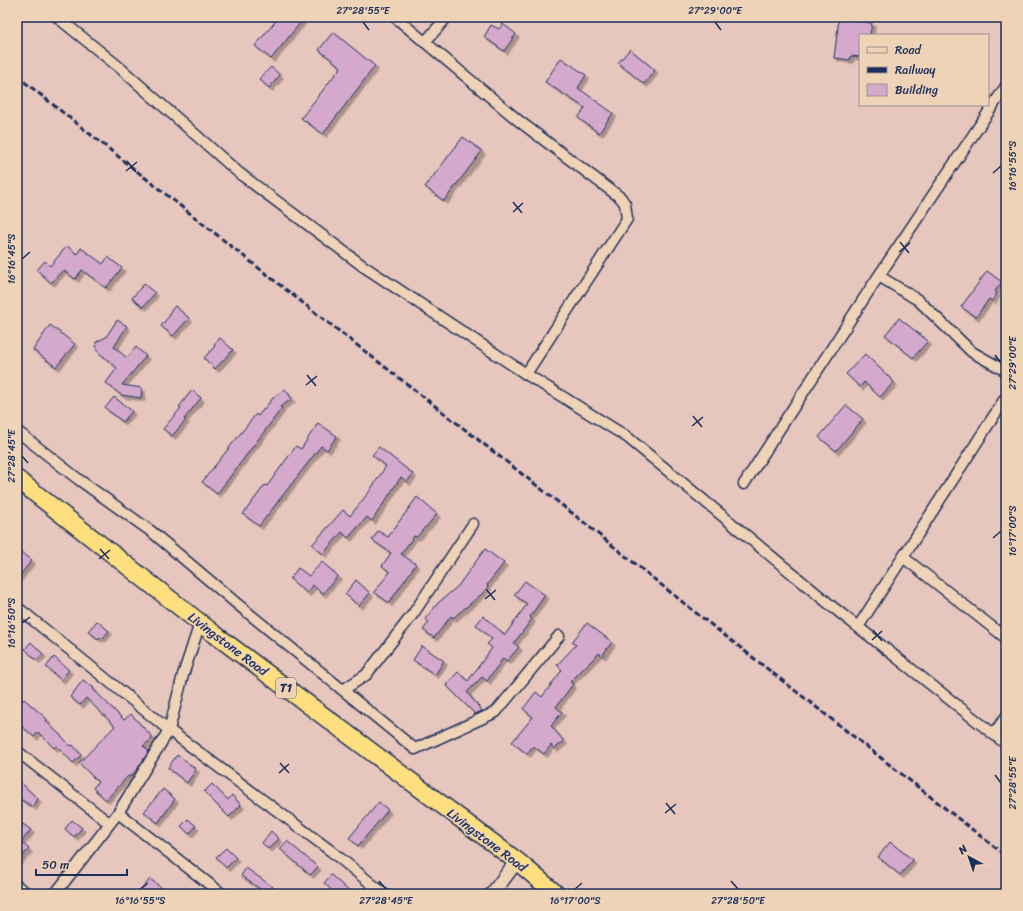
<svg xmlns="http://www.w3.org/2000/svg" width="1023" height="911" viewBox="0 0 1023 911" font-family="Sriracha,sans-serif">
  <defs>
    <filter id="shadow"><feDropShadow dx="3.5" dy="3.5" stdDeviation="0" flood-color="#0004"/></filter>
  </defs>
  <rect width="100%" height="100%" fill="#e7c6bd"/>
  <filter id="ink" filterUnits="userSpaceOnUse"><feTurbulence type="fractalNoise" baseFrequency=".025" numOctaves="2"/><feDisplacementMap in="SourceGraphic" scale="8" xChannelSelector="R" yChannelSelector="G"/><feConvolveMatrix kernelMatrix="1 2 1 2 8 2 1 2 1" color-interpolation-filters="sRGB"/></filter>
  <g filter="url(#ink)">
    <g fill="#d4a9cc" stroke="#1b2f5e" filter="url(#shadow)">
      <path d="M279,17h26l-34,42 -16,-13z"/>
      <path d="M839,18l33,5 -2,12h-10v22l-9,-1 -1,4 -16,-2z"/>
      <path d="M503,24l13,10 -12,17 -20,-14 7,-12 8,4z"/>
      <path d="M333,32l42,34 -52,68 -22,-16 40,-51 -22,-17z"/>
      <path d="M630,49l25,21 -11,14 -26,-21z"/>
      <path d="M561,58l25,17 -8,13 35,25 -14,20 -21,-15 7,-10 -40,-26z"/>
      <path d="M271,67l9,8 -11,13 -10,-9z"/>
      <path d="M463,137l19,14 -38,50 -19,-14z"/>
      <path d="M67,246l10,8 4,-6 22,16 5,-7 14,11 -16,20 -24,-18 -7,9 -12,-9 -12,13 -14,-13 8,-9 5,5z"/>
      <path d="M987,271l15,11 -7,9 2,2 -5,8 -3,-2 -13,18 -15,-10z"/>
      <path d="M144,284l11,9 -12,14 -11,-9z"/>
      <path d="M175,306l14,12 -16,18 -12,-10 9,-11 -1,-2z"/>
      <path d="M899,318l29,23 -15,17 -28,-23z"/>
      <path d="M117,320l10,6 -13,21 13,11 9,-11 10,9 -24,29 20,3 -1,10 -20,-3 -15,-12 11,-15 -20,-17 -1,-9 10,-5z"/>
      <path d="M50,325l25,19 -19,23 -23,-17z"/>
      <path d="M220,338l13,12 -18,19 -11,-11 11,-12 -1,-1z"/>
      <path d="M865,354l29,28 -14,15 -16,-15 -4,5 -14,-13z"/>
      <path d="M285,389l7,10 -12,8 2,1 -65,86 -15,-12 54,-68 2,2 15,-18z"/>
      <path d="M192,390l9,8 -17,21 2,1 -14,16 -9,-7 18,-21 -2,-1z"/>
      <path d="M114,397l18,14 -9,11 -18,-14z"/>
      <path d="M846,405l17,14 -27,32 -17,-14z"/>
      <path d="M318,423l19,13 -10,14 -6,-4 -62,80 -16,-12 22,-29 2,1 29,-40 5,3z"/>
      <path d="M379,447l34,27 -6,8 -6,-5 -29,44 -5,-4 -19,21 -6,-6 -19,22 -11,-9 31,-35 7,6 19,-24 17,-26 -14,-11z"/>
      <path d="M417,497l20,17 -11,13h-1l-8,10 -3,-1 -13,18 15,10 -27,39 -15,-11 16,-20 -8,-6 9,-13 -19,-13 6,-9 10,6z"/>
      <path d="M17,549l15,11 -15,19z"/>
      <path d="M485,549l19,14 -17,22 1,1 -5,7 -30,25 -2,-2 -17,22 -11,-8 6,-8 -4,-3 13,-16 20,-17z"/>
      <path d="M322,562l16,14 -16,18 -9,-9 -6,8 -17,-14 8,-11 11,8z"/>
      <path d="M356,580l14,13 -11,13 -14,-12z"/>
      <path d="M525,581l20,14 -15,22 2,2 -18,24 5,4 -12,14 -4,-3 -16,23 -5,-4 -15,15 15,19 -7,3 -29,-29 12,-13 10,9 24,-33 -5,-4 5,-5 -16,-14 7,-9 22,19 22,-31 -13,-9z"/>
      <path d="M97,621l12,10 -7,8 -2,-2 -2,2 -10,-8z"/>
      <path d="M587,623l25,19 -10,14 -3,-3 -29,29 3,2 -17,23 6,5 -11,14 13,15 -10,8 -3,-4 -7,9 -11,-8 -6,8 -15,-12 21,-25 -10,-8 13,-17 6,5 20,-27 -5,-5 19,-20 -4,-3z"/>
      <path d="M31,642l12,12 -7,6 -11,-11z"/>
      <path d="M422,646l22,15 -9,14 -22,-15z"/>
      <path d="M54,657l15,13 -8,10 -15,-13z"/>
      <path d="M83,680l11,8 -1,1 31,31 7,-6 22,24 -10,8 6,5 -11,17 -8,9 -2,-1 -22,24 -13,-12 5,-6 -19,-19 36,-37 -29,-28 -6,7 -10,-8z"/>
      <path d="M24,699l22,19 1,2 -1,1 25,25 2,-1 8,10 -8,8 -16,-17 -3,2 -16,-16 -4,5 -17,-15v-15z"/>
      <path d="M177,755l19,14 -9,14 -19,-15z"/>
      <path d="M17,779l21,20 -5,8 -16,-10z"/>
      <path d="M212,784l16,16 4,-5 9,10 -12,12 -25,-25z"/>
      <path d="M163,789l12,10 -17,24 -14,-11z"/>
      <path d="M379,802l9,8 -30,36 -9,-8z"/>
      <path d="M188,819l8,7 -7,8 -8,-8z"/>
      <path d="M72,820l10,8 -8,9 -9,-8z"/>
      <path d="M23,824l8,6 -10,12 8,7 -12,13v-31z"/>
      <path d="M271,831l8,8 -11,10 -6,-6z"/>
      <path d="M287,841l31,26 -8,8 -30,-26z"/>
      <path d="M890,842l23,18 -13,15 -22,-18z"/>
      <path d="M226,848l10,10 -10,10 -10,-11z"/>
      <path d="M246,868l27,19 -5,7h-13l5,-5 -19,-13z"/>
      <path d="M331,875l21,19h-16l-12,-11z"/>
      <path d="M150,879l12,9 -5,6h-19z"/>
    </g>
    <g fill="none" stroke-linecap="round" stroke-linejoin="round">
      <g stroke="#1b2f5e" stroke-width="13">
        <g id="minor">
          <path d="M57,17l62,50 120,106 124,93 163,108 101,-155 -2,-15 -4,-6 -102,-77 -124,-104"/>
          <path d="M425,42l22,-25"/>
          <path d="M879,276l39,24 54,52 34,19"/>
          <path d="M526,374l101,63 207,171 172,136"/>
          <path d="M17,431l61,48 74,53 84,71 179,146 81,-37 63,-76"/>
          <path d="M744,484l128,-198 134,-200"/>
          <path d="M903,557l103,81"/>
          <path d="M17,607l152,123 162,121 53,43"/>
          <path d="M858,627l148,-230"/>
          <path d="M343,690l23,-15 47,-61 60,-90"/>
          <path d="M994,734l12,-17"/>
          <path d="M17,751l92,72"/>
          <path d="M118,813l104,81"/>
          <path d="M17,886l11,8"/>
          <path d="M55,894l63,-81 51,-83 14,-55 17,-52"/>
        </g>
      </g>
      <g stroke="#1b2f5e" stroke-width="16">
        <path id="tertiary" d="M492,894l25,-33"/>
      </g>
      <g stroke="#1b2f5e" stroke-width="20">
        <path id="trunk" d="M17,479l196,154 304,228 39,33"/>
      </g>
      <use href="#minor" stroke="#efd3b6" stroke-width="10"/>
      <use href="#tertiary" stroke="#efd3b6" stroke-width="13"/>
      <use href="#trunk" stroke="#fddf80" stroke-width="17"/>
      <path stroke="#1b2f5e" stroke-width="3" stroke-dasharray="6 3" stroke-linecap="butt" d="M17,76l263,209 292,228 128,103 306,240"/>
    </g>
  </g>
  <path fill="none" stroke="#1b2f5e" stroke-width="1.5" d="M363,22l6,8M715,22l6,8M127,161l9,11M126,171l11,-9M993,173l8,-7M513,202l9,11M513,212l10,-9M900,242l9,11M899,252l11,-9M22,259l8,-7M995,355l6,8M307,375l9,11M306,385l11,-9M693,416l9,11M692,426l11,-9M22,456l6,7M993,538l8,-7M100,549l9,10M99,559l11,-9M486,589l9,11M485,599l11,-9M22,623l8,-6M873,630l9,11M872,640l10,-9M280,763l9,10M279,773l10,-9M995,775l6,8M666,803l9,11M665,813l11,-9M379,881l7,8M731,881l7,8M140,889l8,-6M575,889l7,-6"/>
  <g text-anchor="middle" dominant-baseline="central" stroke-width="3" stroke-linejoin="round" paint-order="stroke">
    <rect fill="#efd3b6" stroke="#5b6078" stroke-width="1" x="276" y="678" width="20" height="20" rx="3"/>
    <g font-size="12" font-weight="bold" fill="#1b2f5e">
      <text x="286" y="688">T1</text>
    </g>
    <g font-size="13" fill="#1b2f5e" stroke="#efd3b6">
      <text transform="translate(228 644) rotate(37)">Livingstone Road</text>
      <text transform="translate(487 840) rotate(37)">Livingstone Road</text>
    </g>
  </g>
  <rect width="1023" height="911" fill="none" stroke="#efd3b6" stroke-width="44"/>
  <rect x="859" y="34" width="130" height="72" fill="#efd3b6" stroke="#9a9193"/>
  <rect x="867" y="47" width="20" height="6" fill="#efd3b6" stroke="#9a9193"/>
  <text x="895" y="54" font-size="12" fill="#1b2f5e">Road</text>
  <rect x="867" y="67" width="20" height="6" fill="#1b2f5e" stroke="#9a9193"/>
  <text x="895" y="74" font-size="12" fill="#1b2f5e">Railway</text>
  <rect x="867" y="84" width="20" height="12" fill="#d4a9cc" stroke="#9a9193"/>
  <text x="895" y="94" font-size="12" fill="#1b2f5e">Building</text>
  <g transform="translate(969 857) rotate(320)" stroke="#efd3b6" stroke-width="3" paint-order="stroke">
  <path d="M0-3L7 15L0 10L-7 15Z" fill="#1b2f5e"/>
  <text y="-6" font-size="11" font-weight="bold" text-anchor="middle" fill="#1b2f5e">N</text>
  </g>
  <path d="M36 869v6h91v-6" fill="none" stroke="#1b2f5e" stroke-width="2"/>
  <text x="42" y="869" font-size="12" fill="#1b2f5e" stroke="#efd3b6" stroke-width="3" paint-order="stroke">50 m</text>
  <rect x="22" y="22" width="979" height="867" fill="none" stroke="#1b2f5e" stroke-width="1.5"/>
  <g font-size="10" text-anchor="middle" fill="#1b2f5e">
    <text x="363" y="14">27°28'55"E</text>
    <text x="715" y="14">27°29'00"E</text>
    <text transform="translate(1012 166) rotate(-90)" y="4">16°16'55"S</text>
    <text transform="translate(11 259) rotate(-90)" y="4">16°16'45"S</text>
    <text transform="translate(1012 363) rotate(-90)" y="4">27°29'00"E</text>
    <text transform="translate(11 456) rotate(-90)" y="4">27°28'45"E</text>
    <text transform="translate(1012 531) rotate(-90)" y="4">16°17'00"S</text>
    <text transform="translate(11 623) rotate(-90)" y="4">16°16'50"S</text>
    <text transform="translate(1012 783) rotate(-90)" y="4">27°28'55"E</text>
    <text x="140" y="904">16°16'55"S</text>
    <text x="386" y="904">27°28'45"E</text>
    <text x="575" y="904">16°17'00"S</text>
    <text x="738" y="904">27°28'50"E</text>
  </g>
</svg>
